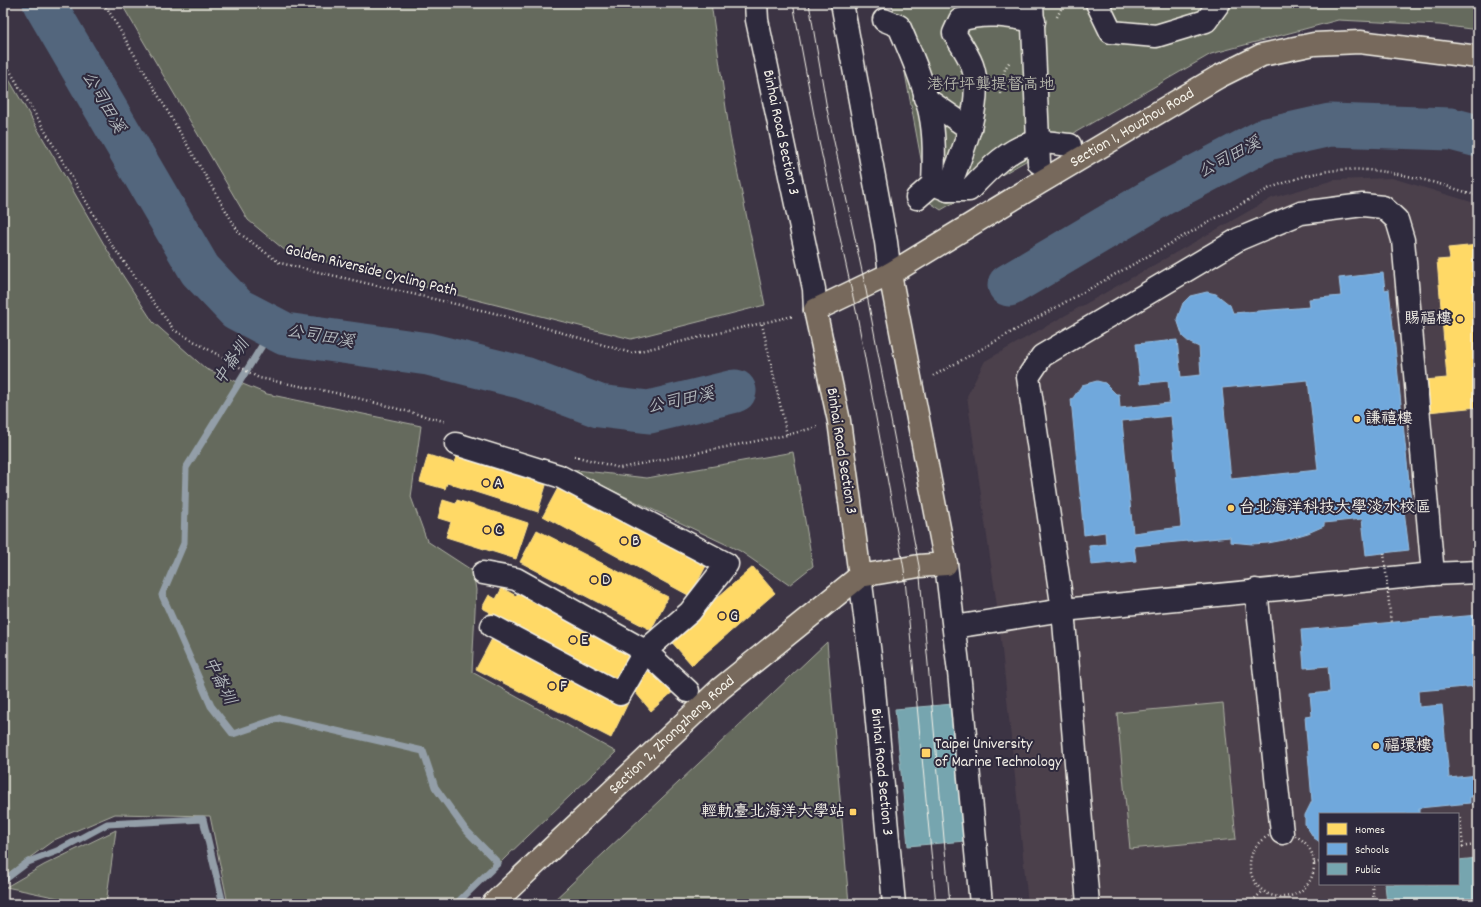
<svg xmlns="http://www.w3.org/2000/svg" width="1481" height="907" viewBox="0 0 1481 907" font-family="Dekko,'LXGW WenKai TC',sans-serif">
  <rect width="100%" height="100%" fill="#3c3444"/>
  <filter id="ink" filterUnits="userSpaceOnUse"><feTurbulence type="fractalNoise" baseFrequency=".025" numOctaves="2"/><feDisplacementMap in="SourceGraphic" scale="8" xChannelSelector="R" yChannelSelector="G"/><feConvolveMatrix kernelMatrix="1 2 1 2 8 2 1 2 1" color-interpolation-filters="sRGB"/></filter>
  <g filter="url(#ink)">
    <path fill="#4c404c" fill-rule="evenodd" d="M1392,178l86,26v700h-450l-29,-284 -32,-224 18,-35 287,-163 62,-18zM1320,814h138v70h-138z"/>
    <g fill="#656b5d" stroke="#acaea2">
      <path d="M121,3h590l19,133 35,169 -134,34 -344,-87 -39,-32z"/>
      <path d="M892,3h586v27l-38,-5 -102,-5 -127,34 -270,156 -12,-8z"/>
      <path d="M3,69l113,196 37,57 53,47 61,25 154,32 -10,71 16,44 46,30 3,19 -4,82 144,80 -110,105 -46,47h-232l-18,-88 -95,-2 -61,26 -51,37z"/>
      <path d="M793,452l20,114 -24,19 -49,-34 -173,-82 80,9z"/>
      <path d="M827,642l22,262h-299z"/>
      <path d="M1223,703l13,136 -106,10 -13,-136z"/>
      <path d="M116,830l-10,74h-19l-81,-17 38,-22z"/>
    </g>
    <g fill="#ffd966" stroke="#fce08d">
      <path d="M1478,245v162l-50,5 -3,-32 22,-2 -10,-118 13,-1 -2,-11z"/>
      <path d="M457,454l90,28 -9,30 -91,-29 -2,6 -25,-7 8,-27 26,8z"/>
      <path d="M559,486l147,80 -16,30 -147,-80z"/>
      <path d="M443,500l13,4 1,-4 71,23 -12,36 -70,-22 5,-15 -13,-4z"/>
      <path d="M537,530l131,67 -17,33 -131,-68z"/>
      <path d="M753,567l22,26 -83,72 -23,-26z"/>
      <path d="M502,588l14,8 3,-5 118,63 -17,33 -133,-69 3,-6 -8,-4 7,-13 7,4z"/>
      <path d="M494,635l134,68 -17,35 -135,-69z"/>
      <path d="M654,666l21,24 -24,21 -20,-24z"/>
    </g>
    <g fill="#6fa8dc" stroke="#97bee0" fill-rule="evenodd">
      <path d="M1383,273l2,17 4,-1 23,221h-8l5,40 -43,5 -4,-36 -38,4v3l-16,7 -24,7 -16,3 -16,1 -22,-2v-5l-96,9 2,15 -45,4 -2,-19 17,-2 -1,-12 -21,3 -13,-136 2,-1 9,-13 15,-4 8,2 11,11h3l1,14 50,-5 -2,-22 -28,3 -4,-40 41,-4 4,37 20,-2 -2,-28 -9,-4 -7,-6 -6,-18 6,-16 7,-7 17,-4 9,2 14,11 3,8 77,-6 -1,-8 32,-3 -2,-18zM1308,380l10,90 -87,9 -9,-91zM1171,416l10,111 -48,6 -11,-112z"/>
      <path d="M1478,615v71l-60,5 1,16 23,-2 7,73 29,-3v30h-5v-8h-3v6l-51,5v6h-99v28l-6,-4 -9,-14v-9l7,-14 -7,-84 7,-1 -2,-22 20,-2 -2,-26 -24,2 -3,-38z"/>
    </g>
    <g fill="#76a5af" stroke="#9cbcc0">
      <path d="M953,704l12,137 -57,5 -13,-137z"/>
      <path d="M1478,858v46h-91l-2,-20h73v-24z"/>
    </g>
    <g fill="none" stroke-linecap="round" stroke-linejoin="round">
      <g stroke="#939ea8" stroke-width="7">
        <path d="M273,328l-87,140 -2,75 -22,52 49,111 22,28 47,-16 143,33 12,36 30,42 33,34 -42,41"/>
        <path d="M3,881l25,-19 29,-11 50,-27 96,-5 20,85"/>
      </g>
      <g stroke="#52667d" stroke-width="43">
        <path d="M44,3l156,267 37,39 48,25 143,20 96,24 75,28 50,6 86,-21"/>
        <path d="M1009,285l150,-89 108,-57 63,-14 121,4 27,7"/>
      </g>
      <g stroke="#f4f1e8" stroke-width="25">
        <g id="minor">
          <path id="s1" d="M756,3l1,17 57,269 1,21"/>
          <path d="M842,3l44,239 4,32"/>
          <path d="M1032,3l7,160"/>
          <path d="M1097,3l14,29 45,4 50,-15 13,-18"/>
          <path d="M884,20l15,6c12,28 25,57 31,87 5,23 4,47 3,71"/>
          <path d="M925,98l45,31"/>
          <path d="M948,190h21c17,-18 43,-46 70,-48 10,0 21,2 31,3"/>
          <path d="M917,198l16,-14 15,6c13,-34 37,-89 24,-125 -4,-11 -12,-22 -18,-32l6,-13c24,-8 49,-4 74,1"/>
          <path d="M456,444l103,32 168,88 -37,48 -45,39 -25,43 -128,-68"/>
          <path d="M946,564l13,108 22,232"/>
          <path d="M483,573l33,6 129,72 43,40"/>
          <path id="s2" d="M860,576l13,103 21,225"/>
          <path d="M1256,590l26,243"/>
          <path d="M954,627l109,-17 370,-36 45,-2"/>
          <path d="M1088,904l-25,-294 -35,-233 14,-21 197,-117 62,-26 62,-8 20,2 14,13 6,20 30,334"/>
        </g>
      </g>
      <g stroke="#f4f1e8" stroke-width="25">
        <g id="major">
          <path id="s3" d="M860,576l-21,-155 -24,-111 75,-36 149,-91 179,-106 44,-22 52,-11 46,-2 118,15"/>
          <path id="s4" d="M493,904l227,-215 140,-113 59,-10 27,-2 -56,-290"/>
        </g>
      </g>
      <g stroke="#f4f1e8" stroke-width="2.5" stroke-dasharray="1 3" stroke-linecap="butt">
        <path d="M104,3l135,230 41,30 218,51 133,39 162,-37"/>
        <path d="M1057,17l7,-14"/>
        <path d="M3,59l108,185 63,86 85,48 87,17 101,27"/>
        <path d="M1000,94l5,-25 5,-8"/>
        <path d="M762,324l25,111"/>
        <path d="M933,376l337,-188c17,-6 35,-13 52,-16 53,-9 106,8 156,24"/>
        <path d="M574,456l46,12 167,-33 30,-8"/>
        <path d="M1460,818l3,29"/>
        <circle cx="1282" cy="865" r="32"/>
        <path d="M1458,847l20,-2"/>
        <path d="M1314,863l6,-1"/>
        <path d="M1372,884l2,20"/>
        <path d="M1249,904l14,-13"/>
      </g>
      <use href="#minor" stroke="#2f2a3d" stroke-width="22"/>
      <use href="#major" stroke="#77695c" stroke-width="22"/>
      <g stroke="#f4f1e8" stroke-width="1">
        <path d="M793,3l26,139 38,173 47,254 32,335"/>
        <path d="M809,3l18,106 38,176 54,281 31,338"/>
      </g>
      <path stroke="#f4f1e8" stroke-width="2.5" stroke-dasharray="1 3" stroke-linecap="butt" d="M1384,553l7,70"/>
    </g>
  </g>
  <g fill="#ffd166" stroke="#2f2a3d" stroke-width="1.5">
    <circle cx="1460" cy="319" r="4"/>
    <circle cx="1357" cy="419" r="4"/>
    <circle cx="486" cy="483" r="4"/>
    <circle cx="1231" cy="508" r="4"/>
    <circle cx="487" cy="530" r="4"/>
    <circle cx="624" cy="541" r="4"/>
    <circle cx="594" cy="580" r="4"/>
    <circle cx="722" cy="616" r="4"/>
    <circle cx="573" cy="640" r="4"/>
    <circle cx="552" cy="686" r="4"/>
    <circle cx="1376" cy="746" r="4"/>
    <rect x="921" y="748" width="10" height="10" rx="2"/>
    <rect x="849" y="808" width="8" height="8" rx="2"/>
  </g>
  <g text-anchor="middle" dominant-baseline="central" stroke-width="4" stroke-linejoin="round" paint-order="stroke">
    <g font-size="16" fill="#b4b5a9" stroke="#2f2a3d">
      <text x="991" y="85">港仔坪龔提督高地</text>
    </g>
    <g font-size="16" fill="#f4f1e8" stroke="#2f2a3d">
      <text stroke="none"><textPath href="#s3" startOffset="636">Section 1, Houzhou Road</textPath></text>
      <text stroke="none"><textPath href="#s1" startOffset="132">Binhai Road Section 3</textPath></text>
      <text transform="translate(371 271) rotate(14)">Golden Riverside Cycling Path</text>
      <text transform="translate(841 451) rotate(81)">Binhai Road Section 3</text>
      <text stroke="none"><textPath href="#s4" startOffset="246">Section 2, Zhongzheng Road</textPath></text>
      <text stroke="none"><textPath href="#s2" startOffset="197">Binhai Road Section 3</textPath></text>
    </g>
    <g font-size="16" fill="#f4f1e8" stroke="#2f2a3d" text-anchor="start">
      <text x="1452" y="319" text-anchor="end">賜福樓</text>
      <text x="1365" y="419">謙禧樓</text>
      <text x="494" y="483">A</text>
      <text x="1239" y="508">台北海洋科技大學淡水校區</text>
      <text x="495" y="530">C</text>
      <text x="632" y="541">B</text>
      <text x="602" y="580">D</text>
      <text x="730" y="616">G</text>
      <text x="581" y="640">E</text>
      <text x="560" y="686">F</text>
      <text x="935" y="744">Taipei University<tspan x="935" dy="18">of Marine Technology</tspan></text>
      <text x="1384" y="746">福環樓</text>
      <text x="845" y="812" text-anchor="end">輕軌臺北海洋大學站</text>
    </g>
    <g font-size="17" font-style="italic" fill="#b3b9bd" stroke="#2f2a3d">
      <text transform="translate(102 103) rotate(60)">公司田溪</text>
      <text transform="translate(1230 159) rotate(-28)">公司田溪</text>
      <text transform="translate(320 338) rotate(10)">公司田溪</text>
      <text transform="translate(233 363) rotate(-58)">中崙圳</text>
      <text transform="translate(681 402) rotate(-12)">公司田溪</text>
      <text transform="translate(218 681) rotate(63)">中崙圳</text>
    </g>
  </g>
  <rect width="1481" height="907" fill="none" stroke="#2f2a3d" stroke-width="16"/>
  <rect x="8" y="8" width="1465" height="891" fill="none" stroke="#f4f1e8" stroke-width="1.5" filter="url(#ink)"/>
  <rect x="1319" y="813" width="140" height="72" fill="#2f2a3d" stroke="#7e7a81"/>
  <rect x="1327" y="823" width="20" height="12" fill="#ffd966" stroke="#7e7a81"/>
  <text x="1355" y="833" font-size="12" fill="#f4f1e8">Homes</text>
  <rect x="1327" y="843" width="20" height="12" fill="#6fa8dc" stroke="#7e7a81"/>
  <text x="1355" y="853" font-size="12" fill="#f4f1e8">Schools</text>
  <rect x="1327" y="863" width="20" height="12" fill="#76a5af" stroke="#7e7a81"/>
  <text x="1355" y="873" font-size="12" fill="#f4f1e8">Public</text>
</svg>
